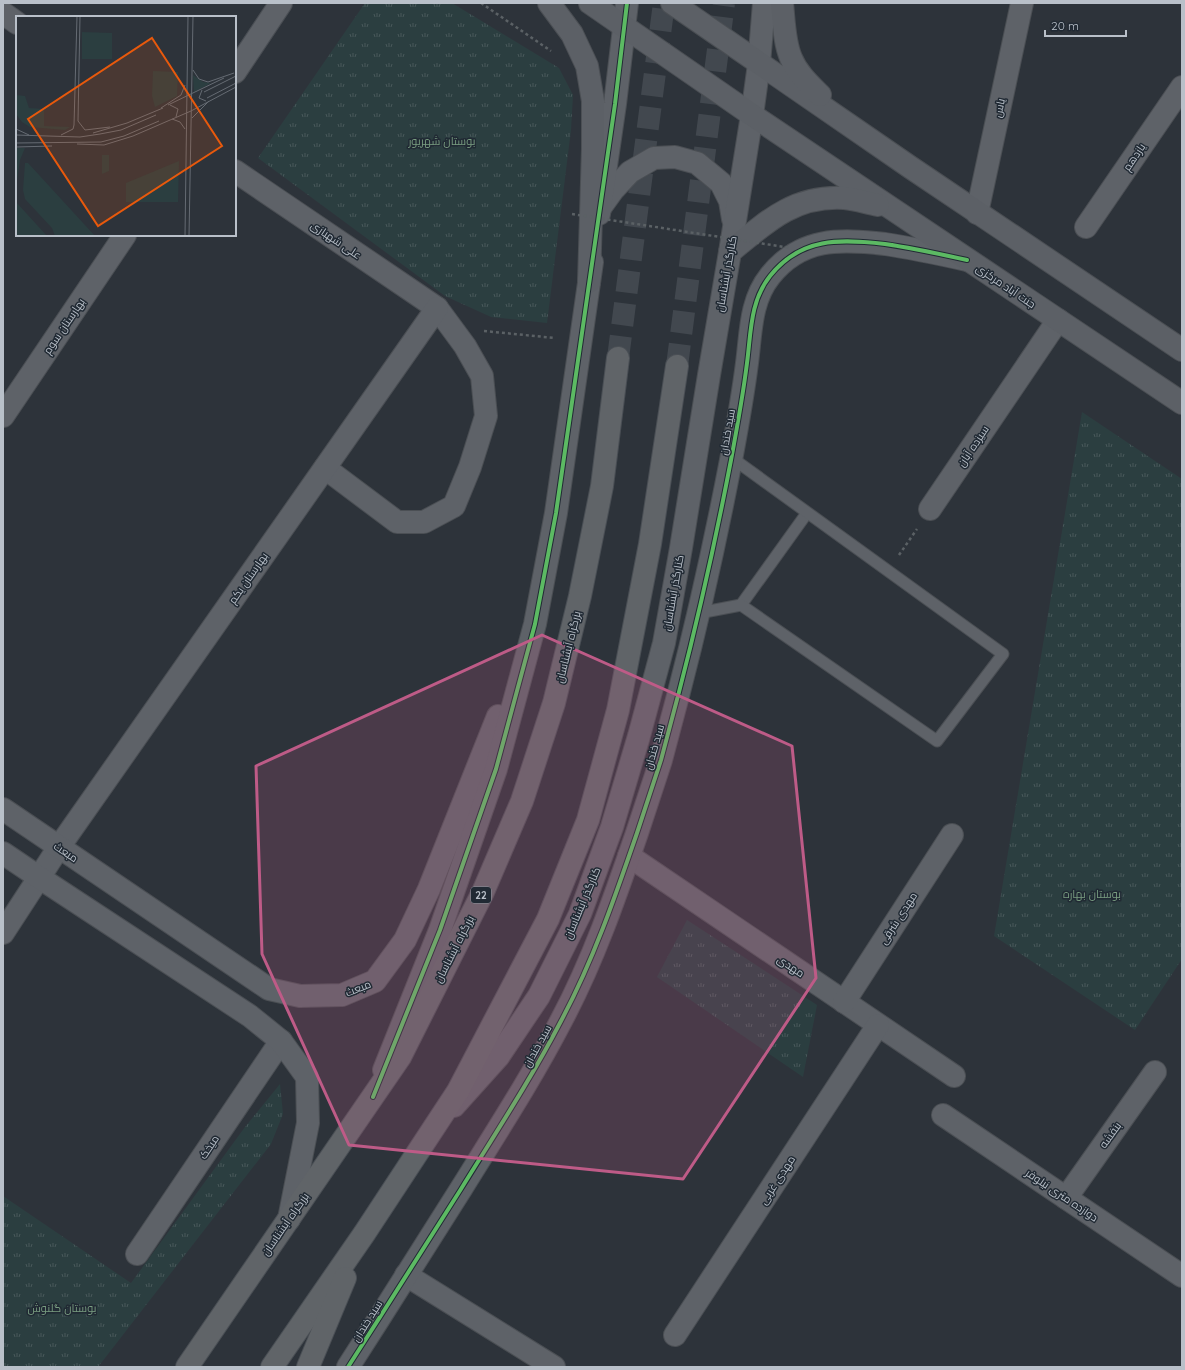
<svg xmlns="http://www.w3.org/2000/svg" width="1185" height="1370" viewBox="0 0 1185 1370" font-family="Quicksand,Cairo,sans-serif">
  <defs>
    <pattern id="park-tufts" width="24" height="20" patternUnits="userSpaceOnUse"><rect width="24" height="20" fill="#2b3e40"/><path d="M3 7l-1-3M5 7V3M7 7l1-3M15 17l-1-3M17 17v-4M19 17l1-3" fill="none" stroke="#48585a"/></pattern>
  </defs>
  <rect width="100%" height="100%" fill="#2d333a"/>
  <g fill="url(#park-tufts)">
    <path d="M365,3h87l107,65 14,27 -2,35 -24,193 -56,-6 -46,-21 -187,-138z"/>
    <path d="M1082,412l100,67v480l-47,71 -141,-94z"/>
    <path d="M687,920l130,85 -14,72 -146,-100z"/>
    <path d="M280,1084l3,30 -12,30 -173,223h-95v-171l128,87 114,-156z"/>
  </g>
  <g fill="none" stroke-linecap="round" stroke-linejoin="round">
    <g stroke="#42484f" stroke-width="22" stroke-dasharray="22 11" stroke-linecap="butt">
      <path d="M618,358l46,-355"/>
      <path d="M677,366l47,-363"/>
    </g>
    <g stroke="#4b4f54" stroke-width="13">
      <g id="service">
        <path d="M741,605l66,-92"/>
        <path d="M699,613l42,-8 196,136 66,-87 -271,-196"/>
      </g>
    </g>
    <g stroke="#4b4f54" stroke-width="24">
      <g id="minor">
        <path d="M3,13l14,10"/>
        <path d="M235,72l46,-69"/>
        <path d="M235,171l202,137 28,38 17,30 4,40 -16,51 -16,39 -30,16h-27l-72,-54"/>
        <path d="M977,213l45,-210"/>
        <path d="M1086,227l96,-140"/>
        <path d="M3,416l122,-181"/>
        <path d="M930,509l128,-189"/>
        <path d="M629,856l325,220"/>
        <path d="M3,933l56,-86 378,-539"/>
        <path d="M844,1002l108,-167"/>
        <path d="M943,1115l239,161"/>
        <path d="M1066,1198l89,-126"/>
        <path d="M137,1254l144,-213"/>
        <path d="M406,1275l148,92"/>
        <path d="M675,1335l203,-310"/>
        <path d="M348,1367c38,-59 75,-118 113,-178 34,-55 70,-110 100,-168 32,-60 54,-124 76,-188 8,-25 16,-49 24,-73 6,-23 12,-46 18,-68 20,-77 37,-154 52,-232 6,-32 12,-65 16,-97 4,-30 3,-62 23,-87 31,-39 70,-37 115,-32 27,4 55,10 82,16"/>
      </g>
    </g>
    <g stroke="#4b4f54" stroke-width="24">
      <g id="tertiary">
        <path d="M600,208l13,-18 17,-18 24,-14 21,-1 22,6 24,20 9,18 3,18"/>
        <path d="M599,214l16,-110 12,-101"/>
        <path d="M3,809l266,180 31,7 42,-1 33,-14 30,-41 24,-51 69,-173"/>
        <path d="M3,853l37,25 210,138 31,25 26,36 1,46 -19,96"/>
        <path d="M384,1070l56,-140 56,-161 39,-145 21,-111 36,-251"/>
        <path d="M454,1106l44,-49 41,-61 41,-82 32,-87 27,-91 25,-93 17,-95 28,-173 21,-123 22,-137 7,-51 5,-61"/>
      </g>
    </g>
    <g stroke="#4b4f54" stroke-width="24">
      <g id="secondary">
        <path d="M549,3l23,31 15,32 6,35v47l-4,134"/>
        <path d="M590,3l162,112 430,288"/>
        <path d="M672,3l238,164 272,183"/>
        <path d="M782,3c2,18 2,39 9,55 6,15 18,26 29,37"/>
        <path d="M730,252c36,-30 64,-57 114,-54 12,1 23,5 34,7"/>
      </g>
    </g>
    <g stroke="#4a4f55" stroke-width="24">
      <g id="trunk">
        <path d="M187,1367l213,-310 83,-165 39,-91 32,-98 26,-107 22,-110 16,-128"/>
        <path d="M272,1367l92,-133 94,-143 90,-172 40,-99 30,-110 32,-166 27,-178"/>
        <path d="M308,1367l37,-89"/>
      </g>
    </g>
    <g stroke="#5b6165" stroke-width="2.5" stroke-dasharray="3 3" stroke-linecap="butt">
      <path d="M481,3l70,48"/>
      <path d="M484,331l71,7"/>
      <path d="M899,555l18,-26"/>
    </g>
    <use href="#service" stroke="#5e6268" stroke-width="11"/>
    <use href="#minor" stroke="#5e6268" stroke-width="22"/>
    <use href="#tertiary" stroke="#5e6268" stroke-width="22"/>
    <use href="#secondary" stroke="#5c6066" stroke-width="22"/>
    <use href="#trunk" stroke="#606468" stroke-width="22"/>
    <path stroke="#5b6165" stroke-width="2.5" stroke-dasharray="3 3" stroke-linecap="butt" d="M572,214l219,34"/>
    <g stroke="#212a34" stroke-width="6">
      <g id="cycleway">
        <path d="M373,1097l67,-167 56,-161 39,-145 21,-111 59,-409 12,-101"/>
        <path d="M348,1367c38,-59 75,-118 113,-178 34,-55 70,-110 100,-168 32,-60 54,-124 76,-188 8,-25 16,-49 24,-73 6,-23 12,-46 18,-68 20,-77 37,-154 52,-232 6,-32 12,-65 16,-97 4,-30 3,-62 23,-87 31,-39 70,-37 115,-32 27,4 55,10 82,16"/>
      </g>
    </g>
    <use href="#cycleway" stroke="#5cba63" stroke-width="4"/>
  </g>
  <path fill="#be5b87" fill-opacity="0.2" stroke="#be5b87" stroke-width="3" stroke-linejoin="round" d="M542,635l250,111 24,232 -133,201 -334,-34 -87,-191 -6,-188z"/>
  <g text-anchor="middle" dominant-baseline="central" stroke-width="3" stroke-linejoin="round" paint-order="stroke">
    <rect fill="#212a34" stroke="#8b939c" stroke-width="1" x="471" y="887" width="20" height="16" rx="3"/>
    <g font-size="10" font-weight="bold" fill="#b9c0c9">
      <text x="481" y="895">22</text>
    </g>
    <g font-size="11" fill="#b9c0c9" stroke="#212a34">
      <text transform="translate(999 108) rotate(-78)">یاس</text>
      <text transform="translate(1134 157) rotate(-56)">یازدهم</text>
      <text transform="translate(336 240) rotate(34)">علی شهبازی</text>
      <text transform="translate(726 274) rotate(-80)">کنارگذر آبشناسان</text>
      <text transform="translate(1006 286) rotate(34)">جنت آباد مرکزی</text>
      <text transform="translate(64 326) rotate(-56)">بهارستان سوم</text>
      <text transform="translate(727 432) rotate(-80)">سید خندان</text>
      <text transform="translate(973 446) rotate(-56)">سیزده آبان</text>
      <text transform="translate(248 578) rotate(-55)">بهارستان یکم</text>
      <text transform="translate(673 593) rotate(-80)">کنارگذر آبشناسان</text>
      <text transform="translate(568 647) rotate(-76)">بزرگراه آبشناسان</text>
      <text transform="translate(654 747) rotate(-74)">سید خندان</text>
      <text transform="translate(66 852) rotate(34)">مبعث</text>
      <text transform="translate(582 903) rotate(-67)">کنارگذر آبشناسان</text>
      <text transform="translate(898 918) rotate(-57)">مهدی شرقی</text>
      <text transform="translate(454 949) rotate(-63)">بزرگراه آبشناسان</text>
      <text transform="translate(791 966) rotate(34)">مهدی</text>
      <text transform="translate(358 988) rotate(-22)">مبعث</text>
      <text transform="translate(537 1046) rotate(-61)">سید خندان</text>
      <text transform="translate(1110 1135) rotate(-54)">بنفشه</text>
      <text transform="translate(209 1147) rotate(-56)">میخک</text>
      <text transform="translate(777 1180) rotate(-57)">مهدی غربی</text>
      <text transform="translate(1062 1195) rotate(34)">دوازده متری نیلوفر</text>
      <text transform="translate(285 1224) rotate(-55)">بزرگراه آبشناسان</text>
      <text transform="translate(367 1321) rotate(-58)">سید خندان</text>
    </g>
    <g font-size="11" fill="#799d81" stroke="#212a34">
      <text x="442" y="141">بوستان شهریور</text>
      <text x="1092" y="894">بوستان بهاره</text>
      <text x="62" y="1308">بوستان گلنوش</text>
    </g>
  </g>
  <g transform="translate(16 16)">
    <rect width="220" height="220" fill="#2d333a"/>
    <path d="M66,16l30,1v26h-30zM177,59l10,7 8,1 -17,9zM0,132h9l-5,12 -4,27zM0,186l31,34h-31z" fill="#2b3e40"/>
    <path d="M137,55l25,1 -1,24 -22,11 -3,-11zM0,79l9,1 4,12 15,1v17l26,1 -5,3 -35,-3 -8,-5 -6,-8zM86,139h7v16l-7,3zM163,145l-1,41h-52v-19zM9,147h3l67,73h-40l-3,-8 -27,-29 -2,-9z" fill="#2b3e40"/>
    <path fill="none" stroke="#656b73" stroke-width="1" d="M64,0l-2,105 7,9 25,-3M177,54l6,9 9,3 26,-9M186,74l-3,8 7,3M188,76l32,-16M191,82l29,-15M152,89l56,-27M154,89l8,4 -2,8M145,92l20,-13 4,-10M176,102l17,-17M156,103l8,3 5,7M0,113l13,6M77,117l34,-10 36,-15M0,119l64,2 20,-3 21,-4 35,-15M45,119l12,-6 1,-4 3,-109M0,127l85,-1 23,-6 35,-15M61,128l27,1 29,-9 58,-25 45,-24M0,131l36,-1M169,220l3,-220M173,220l4,-220"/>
    <path fill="#e8590c" fill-opacity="0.15" stroke="#e8590c" stroke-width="2" d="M136,22l70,108 -124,80 -70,-107z"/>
    <rect width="220" height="220" fill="none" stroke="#b9c0c9" stroke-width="2"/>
  </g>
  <rect width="1185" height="1370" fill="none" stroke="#b9c0c9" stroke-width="8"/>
  <path d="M1045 30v6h81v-6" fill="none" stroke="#b9c0c9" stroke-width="2"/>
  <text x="1051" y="30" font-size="12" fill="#b9c0c9" stroke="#212a34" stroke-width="3" paint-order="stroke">20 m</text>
</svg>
